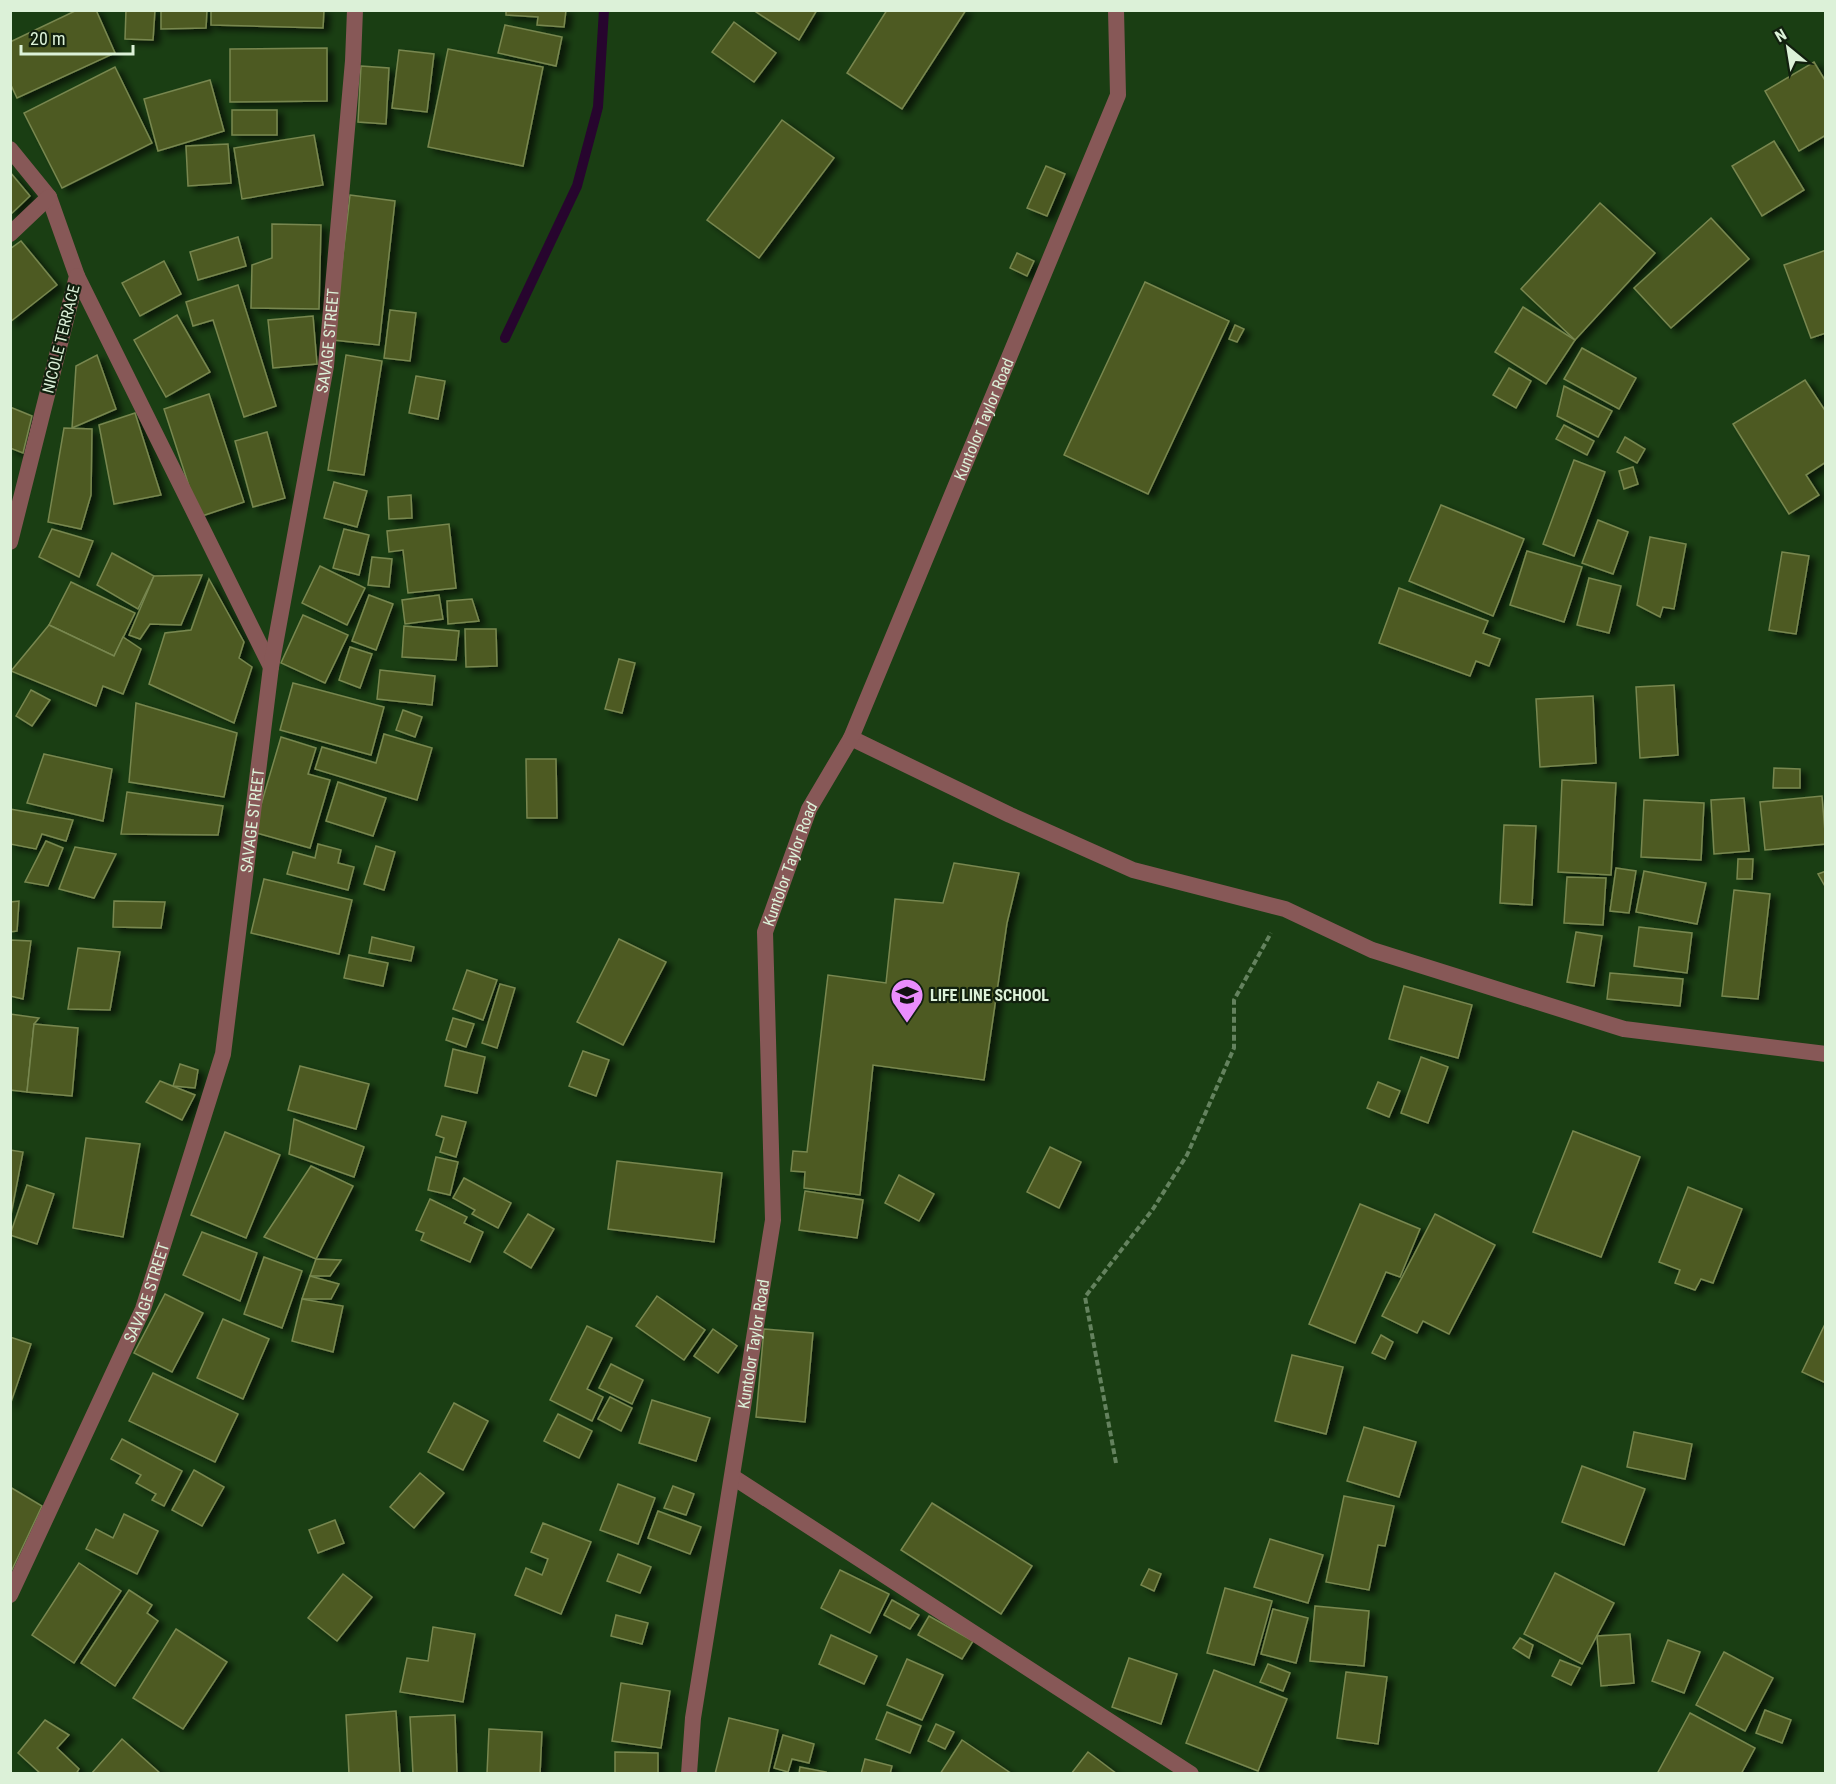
<svg xmlns="http://www.w3.org/2000/svg" width="1836" height="1784" viewBox="0 0 1836 1784" font-family="'Roboto Condensed',sans-serif">
  <defs>
    <filter id="shadow"><feDropShadow dx="6" dy="4" stdDeviation="3" flood-color="#0009"/></filter>
  </defs>
  <rect width="100%" height="100%" fill="#1a3e13"/>
  <g fill="none" stroke-linecap="round" stroke-linejoin="round">
    <path stroke="#27052e" stroke-width="10" d="M505,338l72,-152 21,-79 6,-97"/>
  </g>
  <g fill="#4d5a23" stroke="#78874f" stroke-width="1.5" filter="url(#shadow)">
    <path d="M77,10h19l19,43 -98,45 -7,-15v-41z"/>
    <path d="M126,10h29l-2,30 -28,-1z"/>
    <path d="M161,10h46l-1,18 -45,1z"/>
    <path d="M211,10h113l-1,18 -112,-3z"/>
    <path d="M506,10h60l-2,17 -27,-2 1,-8 -32,-2z"/>
    <path d="M753,10h64l-18,30z"/>
    <path d="M887,10h79l-64,99 -55,-36z"/>
    <path d="M734,22l42,31 -22,29 -42,-30z"/>
    <path d="M505,25l57,12 -6,29 -58,-13z"/>
    <path d="M327,48v53l-97,1v-53z"/>
    <path d="M448,49l95,18 -20,99 -95,-19z"/>
    <path d="M399,50l35,4 -7,58 -35,-4z"/>
    <path d="M1814,62l12,20v53l-27,16 -34,-60z"/>
    <path d="M361,66l28,2 -3,56 -28,-2z"/>
    <path d="M115,67l37,76 -90,45 -38,-75z"/>
    <path d="M210,80l14,51 -66,20 -14,-52z"/>
    <rect x="232" y="110" width="45" height="25"/>
    <path d="M782,120l52,38 -75,100 -52,-38z"/>
    <path d="M314,135l9,50 -81,14 -8,-51z"/>
    <path d="M1774,141l30,49 -42,26 -30,-50z"/>
    <path d="M228,144l3,39 -43,3 -2,-40z"/>
    <path d="M1046,166l19,8 -18,42 -20,-8z"/>
    <path d="M10,172l20,24 -20,19z"/>
    <path d="M350,195l45,6 -16,144 -46,-5z"/>
    <path d="M1600,203l55,50 -80,87 -54,-51z"/>
    <path d="M1711,218l38,41 -78,69 -37,-40z"/>
    <path d="M272,224l49,1 -2,84 -68,-1 1,-43 20,-7z"/>
    <path d="M238,237l8,29 -48,14 -8,-28z"/>
    <path d="M21,241l36,44 -47,37v-73z"/>
    <path d="M1826,250v83l-15,5 -27,-73z"/>
    <path d="M1017,253l17,8 -7,15 -17,-8z"/>
    <path d="M164,261l17,33 -41,22 -18,-33z"/>
    <path d="M1145,282l84,39 -81,173 -84,-39z"/>
    <path d="M238,285l38,121 -32,11 -31,-97 -20,6 -7,-24z"/>
    <path d="M1523,307l52,33 -29,44 -51,-32z"/>
    <path d="M390,310l26,3 -6,48 -26,-3z"/>
    <path d="M177,315l33,57 -44,25 -32,-57z"/>
    <path d="M313,316l4,48 -44,4 -5,-48z"/>
    <path d="M1235,325l9,4 -7,13 -8,-3z"/>
    <path d="M1582,348l54,30 -17,31 -55,-30z"/>
    <path d="M97,355l19,54 -44,19 4,-62z"/>
    <path d="M346,355l36,6 -18,114 -36,-5z"/>
    <path d="M1509,368l22,13 -15,27 -23,-13z"/>
    <path d="M416,376l29,5 -7,38 -29,-6z"/>
    <path d="M1805,380l21,32v50l-20,13 13,20 -30,19 -56,-90z"/>
    <path d="M1564,386l48,25 -14,26 -41,-21z"/>
    <path d="M209,394l35,108 -45,15 -35,-108z"/>
    <path d="M10,407l22,9 -9,37 -13,-5z"/>
    <path d="M135,413l26,82 -47,9 -15,-79z"/>
    <path d="M1564,425l30,16 -7,14 -31,-16z"/>
    <path d="M64,428l28,1 -1,66 -10,34 -33,-7z"/>
    <path d="M267,432l18,66 -32,9 -18,-66z"/>
    <path d="M1625,437l20,12 -8,14 -20,-11z"/>
    <path d="M1574,460l31,12 -31,84 -31,-12z"/>
    <path d="M1633,467l5,17 -14,5 -5,-18z"/>
    <path d="M334,482l33,9 -10,36 -33,-9z"/>
    <path d="M411,495l1,23 -23,1 -1,-22z"/>
    <path d="M1441,505l83,34 -31,77 -84,-35z"/>
    <path d="M1598,520l30,12 -15,42 -31,-11z"/>
    <path d="M449,524l7,64 -48,5 -5,-43 -14,2 -2,-21z"/>
    <path d="M52,529l41,12 -14,36 -40,-20z"/>
    <path d="M344,529l25,6 -10,40 -26,-7z"/>
    <path d="M1650,537l36,7 -12,65 -11,-2 -3,10 -23,-12z"/>
    <path d="M1527,551l55,16 -18,55 -54,-17z"/>
    <path d="M1782,552l27,4 -13,78 -27,-4z"/>
    <path d="M112,553l42,23 -16,33 -41,-24z"/>
    <path d="M372,557l20,2 -3,28 -21,-2z"/>
    <path d="M320,566l45,22 -18,37 -45,-22z"/>
    <path d="M202,575l-21,50 -31,-1 -10,15 -11,-4 25,-59z"/>
    <path d="M1589,578l32,8 -12,47 -32,-8z"/>
    <path d="M209,579l35,63 -5,16 13,9 -18,56 -85,-39 16,-51 26,-3z"/>
    <path d="M71,582l64,31 -21,43 -65,-31z"/>
    <path d="M1399,588l89,33 -5,12 17,6 -11,27 -13,-5 -6,15 -91,-33z"/>
    <path d="M369,595l24,9 -17,46 -24,-9z"/>
    <path d="M439,595l4,24 -38,5 -3,-24z"/>
    <path d="M472,599l7,22 -31,3 -1,-23z"/>
    <path d="M303,615l45,20 -23,48 -44,-20z"/>
    <path d="M49,625l65,31 9,-19 18,12 -18,45 -20,-8 -7,20 -85,-35z"/>
    <path d="M404,626l55,5 -3,29 -54,-3z"/>
    <path d="M465,629h31l1,37 -31,1z"/>
    <path d="M350,647l22,7 -12,34 -21,-8z"/>
    <path d="M619,659l16,4 -13,50 -17,-4z"/>
    <path d="M380,670l55,6 -3,29 -55,-6z"/>
    <path d="M293,683l91,24 -13,48 -91,-25z"/>
    <path d="M1674,685l4,70 -38,3 -4,-71z"/>
    <path d="M31,690l19,10 -18,26 -16,-10z"/>
    <path d="M1593,696l3,67 -56,4 -4,-68z"/>
    <path d="M136,703l101,30 -13,64 -95,-15z"/>
    <path d="M403,710l19,7 -7,20 -19,-7z"/>
    <path d="M384,734l48,14 -15,52 -102,-31 7,-22 54,16z"/>
    <path d="M281,737l35,11 -8,26 22,6 -20,68 -57,-16z"/>
    <path d="M44,754l68,15 -9,52 -76,-18z"/>
    <path d="M526,759h30l1,59h-30z"/>
    <path d="M1774,768l26,1v19h-27z"/>
    <path d="M1562,780l54,3 -5,92 -53,-3z"/>
    <path d="M338,782l48,16 -13,38 -47,-15z"/>
    <path d="M127,792l96,14 -5,29 -97,-1z"/>
    <path d="M1822,796l4,48 -61,6 -5,-48z"/>
    <path d="M1744,798l5,53 -35,3 -3,-54z"/>
    <path d="M1644,800l60,3 -3,57 -60,-3z"/>
    <path d="M10,809l63,11 -7,21 -24,-7 -6,15 -26,-5z"/>
    <path d="M1504,825l32,1 -4,79 -32,-2z"/>
    <path d="M46,841l17,7 -15,38 -23,-4z"/>
    <path d="M318,844l23,6 -3,13 16,4 -6,23 -61,-16 6,-22 22,6z"/>
    <path d="M376,846l19,6 -11,38 -20,-6z"/>
    <path d="M75,847l41,7 -22,44 -35,-9z"/>
    <path d="M1738,859h15l-1,20h-15z"/>
    <path d="M954,863l65,10 -12,50 -23,157 -111,-15 -13,130 -56,-7 1,-16 -14,-1 2,-20 14,1 21,-177 58,8 9,-84 48,4z"/>
    <path d="M1616,868l20,3 -7,42 -19,-2z"/>
    <path d="M1644,871l62,12 -9,41 -61,-12z"/>
    <path d="M1826,871v17l-8,-14z"/>
    <path d="M1567,877l39,1 -3,47 -39,-2z"/>
    <path d="M264,879l88,21 -13,54 -88,-21z"/>
    <path d="M1734,890l36,4 -12,105 -36,-3z"/>
    <path d="M19,901l-2,30 -7,1v-30z"/>
    <path d="M114,901l51,1 -4,26 -48,-1z"/>
    <path d="M1639,927l53,6 -5,40 -53,-7z"/>
    <path d="M1576,932l26,4 -8,50 -27,-4z"/>
    <path d="M372,937l42,10 -3,14 -42,-8z"/>
    <path d="M619,939l47,23 -43,83 -46,-23z"/>
    <path d="M10,940l21,1 -8,58 -13,-3z"/>
    <path d="M78,948l42,4 -10,58 -42,-1z"/>
    <path d="M349,955l39,8 -5,23 -39,-8z"/>
    <path d="M467,970l30,10 -14,40 -30,-11z"/>
    <path d="M1610,973l73,6 -3,27 -73,-7z"/>
    <path d="M500,984l15,4 -18,60 -15,-5z"/>
    <path d="M1404,986l68,19 -14,53 -69,-19z"/>
    <path d="M10,1014l29,4 -5,6 -7,68 -17,-2z"/>
    <path d="M453,1018l21,6 -8,23 -20,-7z"/>
    <path d="M34,1024l44,4 -6,68 -45,-4z"/>
    <path d="M453,1049l32,8 -8,36 -32,-7z"/>
    <path d="M583,1051l26,9 -13,36 -27,-10z"/>
    <path d="M1421,1057l27,10 -20,56 -27,-10z"/>
    <path d="M180,1064l18,6 -3,18 -22,-2z"/>
    <path d="M300,1066l69,18 -13,45 -68,-19z"/>
    <path d="M160,1081l35,14 -13,25 -36,-18z"/>
    <path d="M1378,1082l22,9 -11,26 -22,-9z"/>
    <path d="M442,1116l24,6 -10,35 -16,-5 4,-14 -8,-3z"/>
    <path d="M294,1119l70,28 -10,30 -65,-23z"/>
    <path d="M1573,1131l67,26 -39,100 -68,-25z"/>
    <path d="M225,1132l55,23 -34,83 -55,-23z"/>
    <path d="M86,1138l54,6 -17,93 -50,-9z"/>
    <path d="M1050,1147l31,15 -22,46 -32,-16z"/>
    <path d="M10,1150l13,2 -13,68z"/>
    <path d="M436,1157l22,5 -8,33 -22,-5z"/>
    <path d="M617,1161l105,12 -8,69 -106,-13z"/>
    <path d="M311,1166l42,20 -37,73 -52,-22z"/>
    <path d="M899,1175l35,19 -15,27 -34,-18z"/>
    <path d="M464,1178l47,25 -13,25 -26,-14 3,-4 -22,-12z"/>
    <path d="M27,1185l27,9 -17,50 -27,-9z"/>
    <path d="M1688,1187l54,22 -29,74 -12,-4 -6,11 -20,-7 5,-13 -21,-8z"/>
    <path d="M805,1191l58,9 -6,38 -58,-8z"/>
    <path d="M430,1199l37,18 -3,6 19,9 -13,30 -49,-22 3,-7 -8,-3z"/>
    <path d="M1360,1204l60,25 -20,48 -14,-5 -31,71 -46,-19z"/>
    <path d="M528,1214l26,15 -23,39 -27,-16z"/>
    <path d="M1435,1214l60,31 -46,89 -26,-13 -6,12 -35,-17z"/>
    <path d="M202,1232l55,21 -17,48 -57,-26z"/>
    <path d="M264,1257l38,14 -20,57 -38,-14z"/>
    <path d="M316,1259l25,1 -11,16h-20z"/>
    <path d="M310,1276l29,8 -8,15h-29z"/>
    <path d="M165,1294l38,19 -31,59 -38,-19z"/>
    <path d="M657,1296l48,34 -21,30 -48,-34z"/>
    <path d="M302,1299l41,7 -10,46 -41,-11z"/>
    <path d="M223,1319l46,20 -26,60 -46,-21z"/>
    <path d="M1826,1322v61l-24,-11z"/>
    <path d="M587,1326l25,12 -25,51 16,8 -11,24 -42,-21z"/>
    <path d="M713,1329l24,17 -19,27 -24,-17z"/>
    <path d="M764,1329l49,4 -8,89 -49,-5z"/>
    <path d="M1381,1335l12,7 -8,17 -13,-6z"/>
    <path d="M10,1337l21,7 -21,61z"/>
    <path d="M1292,1355l51,12 -17,67 -51,-13z"/>
    <path d="M611,1364l32,16 -11,24 -33,-16z"/>
    <path d="M153,1373l85,41 -23,48 -86,-41z"/>
    <path d="M610,1397l22,11 -11,23 -23,-12z"/>
    <path d="M652,1400l58,18 -14,43 -57,-18z"/>
    <path d="M454,1403l34,18 -25,49 -35,-18z"/>
    <path d="M558,1414l34,17 -13,27 -35,-17z"/>
    <path d="M1364,1427l52,15 -17,55 -52,-16z"/>
    <path d="M1634,1432l58,12 -7,35 -58,-12z"/>
    <path d="M122,1439l60,32 -18,35 -12,-6 4,-6 -20,-11 5,-8 -30,-16z"/>
    <path d="M1582,1466l63,23 -21,56 -62,-23z"/>
    <path d="M194,1470l30,17 -22,39 -30,-16z"/>
    <path d="M420,1473l24,20 -30,35 -24,-21z"/>
    <path d="M618,1484l37,14 -17,46 -38,-14z"/>
    <path d="M673,1486l21,8 -8,21 -22,-7z"/>
    <path d="M10,1487l32,19 -32,68z"/>
    <path d="M1344,1496l50,10 -9,40 -7,-1 -9,45 -43,-8z"/>
    <path d="M932,1503l100,63 -31,48 -100,-64z"/>
    <path d="M658,1511l43,16 -11,27 -42,-16z"/>
    <path d="M124,1514l34,17 -21,43 -51,-25 10,-20 17,9z"/>
    <path d="M335,1520l9,23 -26,10 -9,-23z"/>
    <path d="M543,1523l48,19 -30,72 -46,-19 11,-27 16,7 6,-16 -17,-7z"/>
    <path d="M1270,1539l53,16 -15,48 -54,-16z"/>
    <path d="M618,1554l33,13 -11,26 -33,-12z"/>
    <path d="M79,1563l42,28 -47,72 -42,-28z"/>
    <path d="M1149,1569l12,5 -7,17 -13,-6z"/>
    <path d="M840,1570l49,24 -19,39 -49,-25z"/>
    <path d="M1555,1573l59,30 -32,61 -58,-30z"/>
    <path d="M343,1574l29,23 -35,44 -29,-23z"/>
    <path d="M1225,1588l47,13 -18,64 -47,-12z"/>
    <path d="M129,1590l23,15 -5,8 11,8 -43,65 -34,-23z"/>
    <path d="M892,1600l27,15 -9,14 -26,-14z"/>
    <path d="M1315,1606l54,5 -5,55 -54,-5z"/>
    <path d="M1273,1609l35,9 -12,45 -35,-9z"/>
    <path d="M616,1615l32,8 -6,21 -31,-8z"/>
    <path d="M929,1616l44,25 -11,18 -44,-24z"/>
    <path d="M433,1627l42,7 -12,68 -63,-10 7,-34 21,3z"/>
    <path d="M176,1629l51,33 -44,67 -50,-31z"/>
    <path d="M1630,1634l4,49 -33,3 -4,-50z"/>
    <path d="M831,1635l46,21 -13,28 -45,-20z"/>
    <path d="M1520,1638l13,7 -4,13 -16,-10z"/>
    <path d="M1668,1640l32,12 -16,41 -32,-12z"/>
    <path d="M1724,1652l49,26 -28,53 -49,-26z"/>
    <path d="M1129,1658l48,16 -16,50 -49,-17z"/>
    <path d="M907,1659l36,16 -21,45 -35,-15z"/>
    <path d="M1560,1660l20,8 -9,17 -19,-9z"/>
    <path d="M1268,1664l22,9 -7,18 -23,-9z"/>
    <path d="M1214,1670l73,29 -29,72 -72,-28z"/>
    <path d="M1346,1672l41,5 -9,67 -41,-6z"/>
    <path d="M621,1683l49,8 -9,57 -49,-7z"/>
    <path d="M1765,1710l26,10 -9,23 -26,-10z"/>
    <path d="M396,1711l4,63h-51l-3,-59z"/>
    <path d="M887,1712l34,14 -11,27 -34,-14z"/>
    <path d="M1690,1713l65,35 -14,26h-84z"/>
    <path d="M455,1715l2,59h-44l-3,-57z"/>
    <path d="M729,1718l49,12 -10,44h-53z"/>
    <path d="M45,1720l24,15 -12,13 22,21 -3,5h-35l-23,-21z"/>
    <path d="M936,1724l18,8 -9,17 -17,-8z"/>
    <path d="M489,1729l53,3 -2,42h-53z"/>
    <path d="M783,1735l31,9 -5,19 -17,-4 -4,13 -14,-4z"/>
    <path d="M122,1739l39,35h-70z"/>
    <path d="M962,1740l50,34h-72z"/>
    <path d="M615,1752l43,1v21h-43z"/>
    <path d="M1088,1752l29,22h-46z"/>
    <path d="M865,1759l27,7 -2,8h-29z"/>
    <path d="M800,1767l26,5 -1,2h-26z"/>
  </g>
  <g fill="none" stroke-linecap="round" stroke-linejoin="round">
    <path stroke="#64825e" stroke-width="4" stroke-dasharray="6 3" stroke-linecap="butt" d="M1116,1463l-31,-166 68,-88 34,-54 47,-107v-48l37,-67"/>
    <g stroke="#875857" stroke-width="16">
      <path d="M10,149l39,48 28,79 -67,266"/>
      <path d="M10,234l39,-37"/>
      <path d="M77,276l194,391"/>
      <path d="M851,738l159,77 123,55 152,39 87,41 252,79 202,25"/>
      <path d="M733,1477l458,297"/>
      <path id="s1" d="M10,1595l133,-286 80,-255 48,-387 55,-301 27,-305 2,-51"/>
      <path id="s2" d="M689,1774l4,-56 80,-498 -8,-288 44,-123 42,-71 267,-643 -2,-85"/>
    </g>
  </g>
  <defs>
    <g id="school-pin" transform="scale(1.725)"><path d="M0 17L-7.5 6A9.5 9.5 0 1 1 7.5 6Z" fill="#ea8dfd" stroke="#11200e"/><path d="M0-5L7-2L0 1L-7-2ZM-4 1L0 2.5L4 1V4Q0 6-4 4Z" fill="#111"/></g>
  </defs>
  <g fill-rule="evenodd">
    <use href="#school-pin" x="907" y="995"/>
  </g>
  <g text-anchor="middle" dominant-baseline="central" stroke-width="4.5" stroke-linejoin="round" paint-order="stroke">
    <g font-size="16" fill="#dcf1d8" stroke="#11200e">
      <text transform="translate(61 339) rotate(-76)">NICOLE TERRACE</text>
      <text stroke="none"><textPath href="#s1" startOffset="1304">SAVAGE STREET</textPath></text>
      <text stroke="none"><textPath href="#s2" startOffset="1407">Kuntolor Taylor Road</textPath></text>
      <text stroke="none"><textPath href="#s1" startOffset="818">SAVAGE STREET</textPath></text>
      <text stroke="none"><textPath href="#s2" startOffset="921">Kuntolor Taylor Road</textPath></text>
      <text stroke="none"><textPath href="#s1" startOffset="332">SAVAGE STREET</textPath></text>
      <text stroke="none"><textPath href="#s2" startOffset="435">Kuntolor Taylor Road</textPath></text>
    </g>
    <g font-size="16" font-weight="bold" fill="#dcf1d8" stroke="#11200e" text-anchor="start">
      <text x="930" y="995">LIFE LINE SCHOOL</text>
    </g>
  </g>
  <rect width="1836" height="1784" fill="none" stroke="#dcf1d8" stroke-width="24"/>
  <g transform="translate(1788 48) rotate(330)" stroke="#11200e" stroke-width="4.5" paint-order="stroke">
  <path d="M0-4.5L10 22L0 15L-10 22Z" fill="#dcf1d8"/>
  <text y="-9" font-size="16" font-weight="bold" text-anchor="middle" fill="#dcf1d8">N</text>
  </g>
  <path d="M21 45v9h112v-9" fill="none" stroke="#dcf1d8" stroke-width="3"/>
  <text x="30" y="45" font-size="18" fill="#dcf1d8" stroke="#11200e" stroke-width="4.5" paint-order="stroke">20 m</text>
</svg>
